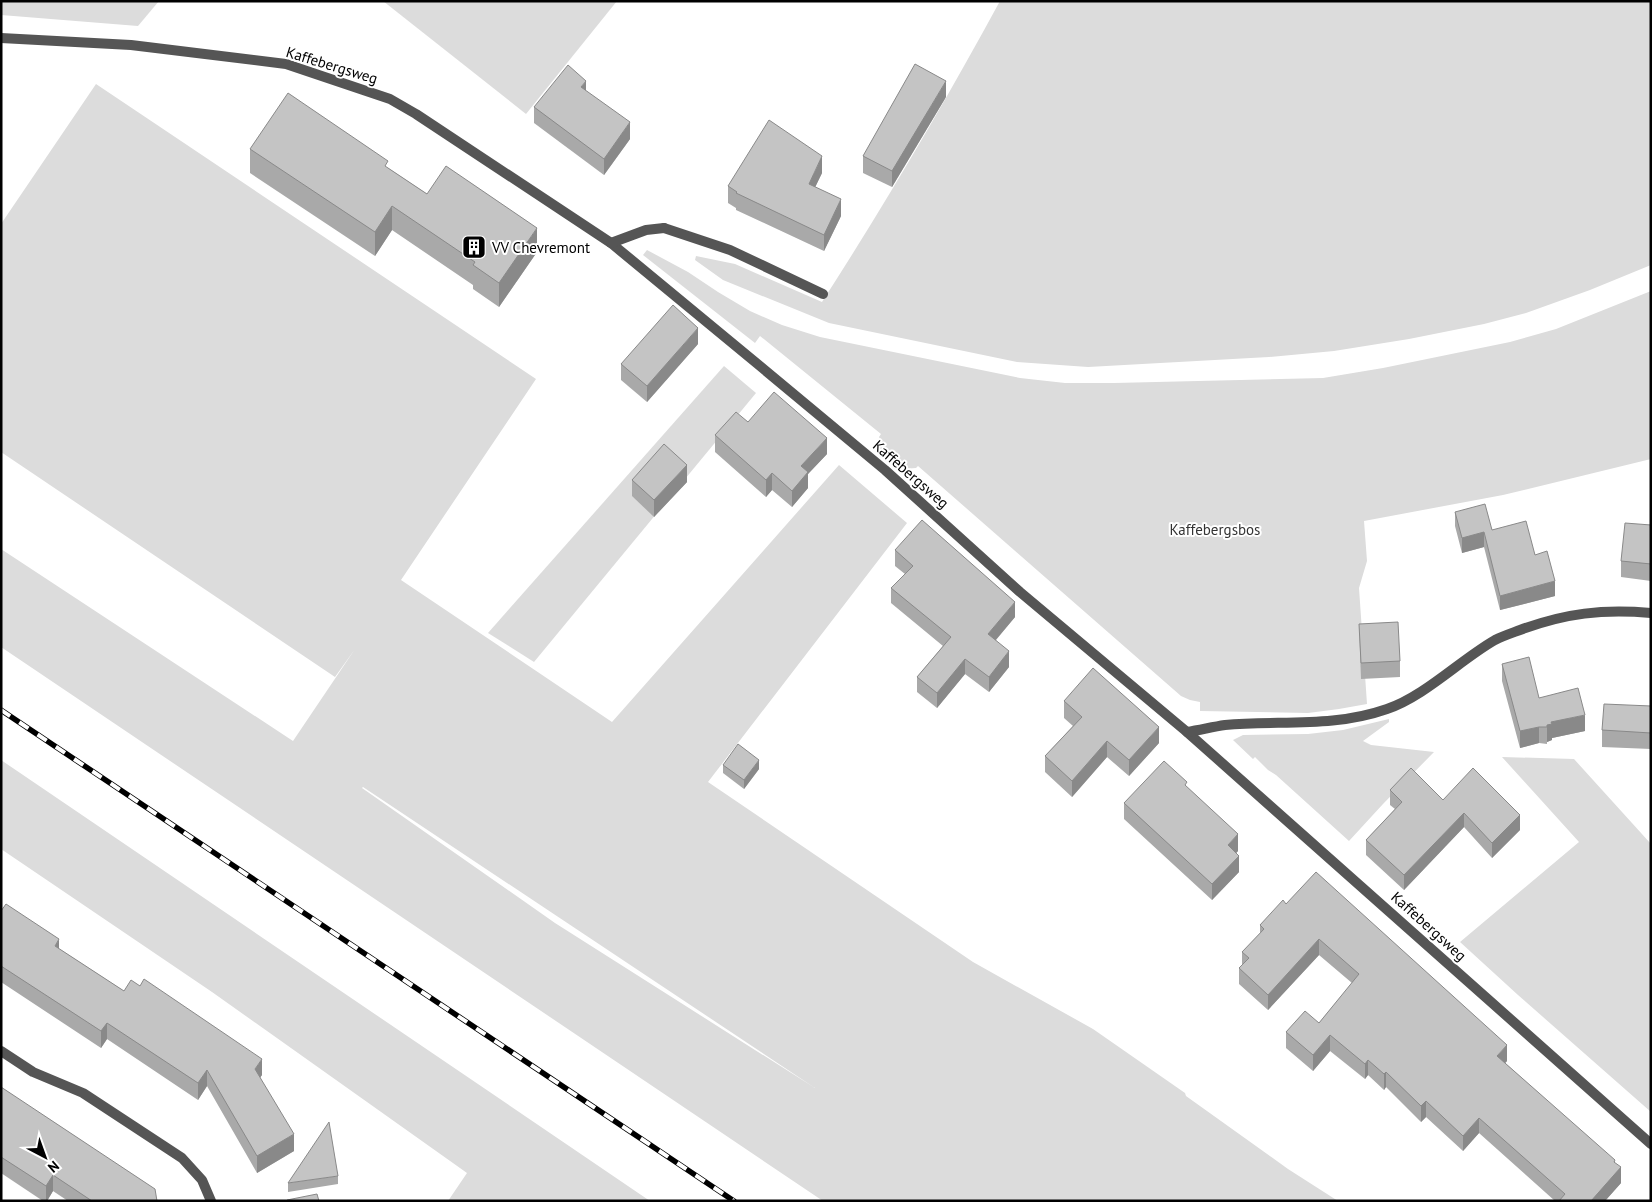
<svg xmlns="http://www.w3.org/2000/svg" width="1652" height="1202" viewBox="0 0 1652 1202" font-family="'PT Sans',sans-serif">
  <rect width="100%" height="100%" fill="#fff"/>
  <g fill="#dcdcdc" fill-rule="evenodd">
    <path d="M1,1h158l-21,25 -137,-11z"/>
    <path d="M383,1h234l-91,113z"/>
    <path d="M1000,1h651v264l-61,25 -64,23 -42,11 -75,15 -75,12 -65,6 -181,10 -71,-5 -188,-39 -106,-43 -28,-20 1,-4 39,8 87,38c63,-98 122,-198 178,-301z"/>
    <path d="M96,84l440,295 -135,201 211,142 227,-257 68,58 -199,259 265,180 120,67 92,64 1,3 102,73 50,32h-515l-822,-554v-98l292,192 62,-92 -20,28 -334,-225v-228zM362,788l1,-1 452,301 -260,-165z"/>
    <path d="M647,250l41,22 30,20 32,19 32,14 38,12 200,41 45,5h49l209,-5 60,-10 127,-26 46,-13 95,-38v168l-148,36 -139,26 3,40 -8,27 8,116 -28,5 -31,4 -108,-2v-9l-10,-2 -9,-4 -263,-230 -2,2 -14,1 -22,-19 -1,-13 2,-3 -121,-98 -5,7 -112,-88z"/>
    <path d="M724,366l32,27 -222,269 -46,-29z"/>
    <path d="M1389,719v3l-26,19 8,4 63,7 -51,52 -34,37 -73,-66 -8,-5 -13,-13 -2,2 -20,-19 10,-5 65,-1 35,-4z"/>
    <path d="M1502,757l72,2 77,85v268l-133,-117 -58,-53 119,-100z"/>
    <path d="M1,760l649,441h-202l19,-28 -255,-181 -211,-143z"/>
  </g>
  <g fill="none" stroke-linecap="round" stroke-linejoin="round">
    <path stroke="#555" stroke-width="10" d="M664,228l66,22 93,44"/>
    <g stroke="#555" stroke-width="10">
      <path d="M1,38l130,7 155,19 104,35 26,15 195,129 149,123 125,104 135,122 167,140 464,412"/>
      <path d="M611,243l35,-13 18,-2"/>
      <path d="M1187,732c13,-2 25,-5 38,-7 55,-5 108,3 162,-16 38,-13 73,-49 108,-69 8,-4 17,-7 25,-10 46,-17 82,-21 131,-17"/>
      <path d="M1,1051l32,21 50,21 99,65 20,22 9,21"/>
    </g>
    <g stroke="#000" stroke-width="5.5">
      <path id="rail" d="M1,710l733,491"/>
    </g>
    <use href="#rail" stroke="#fff" stroke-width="4" stroke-dasharray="11" stroke-linecap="butt"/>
  </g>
  <g fill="#a9a9a9">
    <path d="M586,91l44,48 -26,36 -70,-52v-16z"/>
    <path d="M946,97l-54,90 -29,-14v-17z"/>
    <path d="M250,149l138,19 39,26 110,58 -38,55 -26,-18v-4l-81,-55 -17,26 -125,-83z"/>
    <path d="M822,173l-7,14 26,29 -17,35 -88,-41v-2l-8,-5v-17z"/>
    <path d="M698,344l-51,58 -26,-22v-16z"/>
    <path d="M748,422l79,32 -19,20v14l-16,19 -20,-17 -6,7 -51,-45v-17z"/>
    <path d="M632,480l55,2 -33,35 -22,-21z"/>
    <path d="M1455,512l37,18 43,25 20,41 -55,14 -16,-63 -22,6 -7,-27z"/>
    <path d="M1651,525v56l-30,-4v-16z"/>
    <path d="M895,550l120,67 -19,23 13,27 -20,25 -24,-18 -28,34 -20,-16v-15l26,-31 -52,-43v-15l14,-14 -10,-8z"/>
    <path d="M1359,624l41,37v16l-39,2z"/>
    <path d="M1502,664l37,34 46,33 -33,7v2l-5,2v2l-8,-1 -19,5 -18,-67z"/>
    <path d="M1064,701l95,42 -30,33 -22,-19 -35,40 -27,-25v-16l28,-30 -9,-8z"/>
    <path d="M1651,706v43l-49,-2v-17z"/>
    <path d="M723,765l36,4 -15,20 -21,-16z"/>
    <path d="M1390,790l53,10 77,30 -28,28 -28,-31 -60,63 -38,-35v-15l29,-31 -5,-4z"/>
    <path d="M1124,803l114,48 -2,2 3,19 -27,28 -88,-81z"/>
    <path d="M1286,904l221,157 -2,2 110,100 6,20 -16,18h-50l-76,-68 -16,18 -37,-34 -5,5 -35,-35 -2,3 -16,-15 -3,4 -35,-28 -17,20 -27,-23v-16l33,-9 33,-40 -33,-28 -51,55 -29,-26v-16l3,-2v-14l18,-18v-9z"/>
    <path d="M1,911l123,80 138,84 -2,2 34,74 -37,22 -50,-87 -9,14 -91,-61 -6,9 -100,-66z"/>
    <path d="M1,1087l156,114h-89l-15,-10 -6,10h-4l-42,-28z"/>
    <path d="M338,1176v8l-50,8v-9z"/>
  </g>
  <g fill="#898989">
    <path d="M586,81v16l-5,-10z"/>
    <path d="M946,81v16l-54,90v-16z"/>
    <path d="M630,122v17l-26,36v-16z"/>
    <path d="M822,156v17l-13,27v-16z"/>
    <path d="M841,199v17l-17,35v-16z"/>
    <path d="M392,206v24l-17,26v-24z"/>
    <path d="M537,228v24l-38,55v-24z"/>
    <path d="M698,328v16l-51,58v-16z"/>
    <path d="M827,438v16l-19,20v14l-16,19v-16l9,-25z"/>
    <path d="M687,465v17l-33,35v-17z"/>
    <path d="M772,473v17l-6,7v-17z"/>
    <path d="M1484,532v15l-22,6v-15z"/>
    <path d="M1555,581v15l-55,14v-14z"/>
    <path d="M1015,602v15l-27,32v-15z"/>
    <path d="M1009,651v16l-20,25v-15z"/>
    <path d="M965,659v15l-28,34v-15z"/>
    <path d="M1585,715v16l-33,7v2l-5,2v-17l4,-3z"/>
    <path d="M1159,727v16l-30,33v-16z"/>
    <path d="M1539,727v16l-19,5v-17z"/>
    <path d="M1107,741v16l-35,40v-16z"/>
    <path d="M759,760v9l-15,20v-9z"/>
    <path d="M1464,813v14l-60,63v-15z"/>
    <path d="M1520,815v15l-28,28v-15z"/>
    <path d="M1238,834v17l-10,11v-17z"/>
    <path d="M1239,856v16l-27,28v-16z"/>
    <path d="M59,939v17l-4,-10z"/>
    <path d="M1319,939v16l-51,55v-15z"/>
    <path d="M107,1023v16l-6,9v-17z"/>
    <path d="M1330,1035v16l-17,20v-16z"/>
    <path d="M1507,1045v16l-10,11v-16z"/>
    <path d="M262,1059v16l-7,10v-16z"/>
    <path d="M1368,1060v15l-3,4v-15z"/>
    <path d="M207,1070v16l-9,14v-17z"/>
    <path d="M1386,1072v15l-2,3v-16z"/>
    <path d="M1426,1101v16l-5,5v-16z"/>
    <path d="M1479,1118v15l-16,18v-15z"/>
    <path d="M294,1134v17l-37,22v-17z"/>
    <path d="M1615,1160v13l6,-6v16l-16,18h-14z"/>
    <path d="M53,1175v16l-6,10h-1v-15z"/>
  </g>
  <g fill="#c4c4c4" stroke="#898989">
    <path d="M915,64l31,17 -54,90 -29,-15z"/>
    <path d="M568,65l18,16 -5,6 49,35 -26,37 -70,-52z"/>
    <path d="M288,93l100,68 -3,5 42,28 19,-28 91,62 -38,55 -26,-18 2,-3 -83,-56 -17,26 -125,-83z"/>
    <path d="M769,120l53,36 -13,28 32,15 -17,36 -88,-42 1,-1 -9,-6z"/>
    <path d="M673,305l25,23 -51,58 -26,-22z"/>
    <path d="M774,392l53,46 -26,28 7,6 -16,19 -20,-18 -6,7 -51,-45 21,-23 12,10z"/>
    <path d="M664,444l23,21 -33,35 -22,-20z"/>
    <path d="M1485,504l7,26 34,-9 9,34 12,-4 8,30 -55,15 -16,-64 -22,6 -7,-26z"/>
    <path d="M922,520l93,82 -27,32 21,17 -20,26 -24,-18 -28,34 -20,-16 34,-40 -60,-49 22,-22 -18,-16z"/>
    <path d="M1625,523l26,2v39l-30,-3z"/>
    <path d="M1398,622l2,39 -39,2 -2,-39z"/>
    <path d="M1529,657l10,41 39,-10 7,27 -34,7 1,2 -5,1v2h-8l-19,4 -18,-67z"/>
    <path d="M1093,668l66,59 -30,33 -22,-19 -35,40 -27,-25 37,-39 -18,-16z"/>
    <path d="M1604,704l47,2v27l-49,-3z"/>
    <path d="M738,744l21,16 -15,20 -21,-15z"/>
    <path d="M1164,761l23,21 -2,3 53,49 -10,11 11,11 -27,28 -88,-81z"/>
    <path d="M1411,768l32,32 30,-32 47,47 -28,28 -28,-30 -60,62 -38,-35 36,-38 -12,-12z"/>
    <path d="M1316,872l191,173 -10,11 118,104 -1,2 7,5 -30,34h-32l6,-7 -86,-76 -16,18 -37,-35 -5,5 -35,-34 -2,2 -16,-14 -3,4 -35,-29 -17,20 -27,-23 19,-21 14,12 40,-49 -40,-35 -51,56 -29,-27 10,-10 -7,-6 22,-23 -4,-4 23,-25 3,4z"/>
    <path d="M6,904l53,35 -4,7 69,45 7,-11 9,6 4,-7 118,80 -7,10 39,65 -37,22 -50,-86 -9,13 -91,-60 -6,8 -100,-65v-55z"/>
    <path d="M1,1087l154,102 2,12h-65l-39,-26 -7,11 -45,-29z"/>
    <path d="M329,1122l9,54 -50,7z"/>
    <path d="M317,1194l2,7h-33l1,-1z"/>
  </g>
  <defs>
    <g id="building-square" transform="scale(1.25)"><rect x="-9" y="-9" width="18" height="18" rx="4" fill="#000" stroke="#fff"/><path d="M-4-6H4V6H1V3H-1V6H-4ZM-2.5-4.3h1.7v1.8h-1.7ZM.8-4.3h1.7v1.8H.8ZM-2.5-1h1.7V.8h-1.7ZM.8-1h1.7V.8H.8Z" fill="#fff"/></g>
  </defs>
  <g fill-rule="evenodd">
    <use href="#building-square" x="474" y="247"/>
  </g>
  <g text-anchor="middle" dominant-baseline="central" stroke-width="4" stroke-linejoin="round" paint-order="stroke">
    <g font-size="15" fill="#000" stroke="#fff">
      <text transform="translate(332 65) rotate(17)">Kaffebergsweg</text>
      <text transform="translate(911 474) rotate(41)">Kaffebergsweg</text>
      <text transform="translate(1429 926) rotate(42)">Kaffebergsweg</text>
    </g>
    <g font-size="15" fill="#000" stroke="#fff" text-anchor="start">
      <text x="492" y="247">VV Chevremont</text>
    </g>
    <g font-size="15" fill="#333" stroke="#fff">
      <text x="1215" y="529">Kaffebergsbos</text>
    </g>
  </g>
  <rect width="1652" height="1202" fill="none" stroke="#000000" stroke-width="5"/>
  <g transform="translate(45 1157) rotate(139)" stroke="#ffffff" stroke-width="4" paint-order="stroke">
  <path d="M0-4L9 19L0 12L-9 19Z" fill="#000000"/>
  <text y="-8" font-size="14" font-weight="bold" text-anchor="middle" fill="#000000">N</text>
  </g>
</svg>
